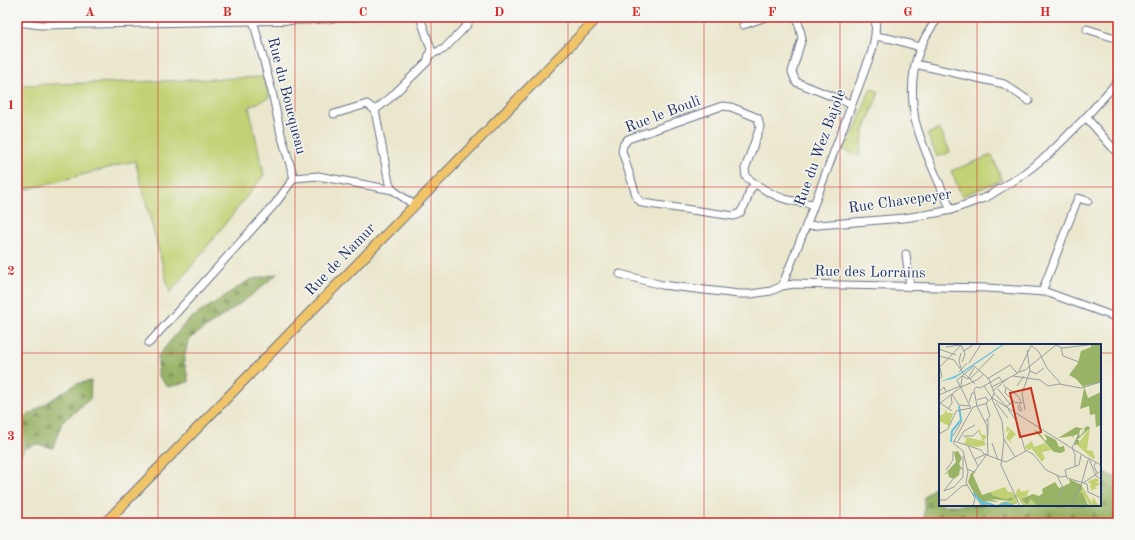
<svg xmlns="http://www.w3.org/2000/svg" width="1135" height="540" viewBox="0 0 1135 540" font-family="'Old Standard TT',serif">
  <defs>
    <pattern id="forest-firs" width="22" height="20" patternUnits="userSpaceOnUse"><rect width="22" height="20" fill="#99b366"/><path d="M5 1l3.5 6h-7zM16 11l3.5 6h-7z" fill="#7c9257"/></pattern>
  </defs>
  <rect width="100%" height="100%" fill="#f6f6f2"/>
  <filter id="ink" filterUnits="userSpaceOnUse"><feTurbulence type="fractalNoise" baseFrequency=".025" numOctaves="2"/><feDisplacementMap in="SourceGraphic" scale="8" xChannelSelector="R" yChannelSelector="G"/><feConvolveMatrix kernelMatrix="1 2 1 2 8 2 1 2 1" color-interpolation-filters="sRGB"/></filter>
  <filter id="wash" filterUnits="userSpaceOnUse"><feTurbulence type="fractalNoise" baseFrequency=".012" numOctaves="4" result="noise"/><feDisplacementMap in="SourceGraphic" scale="16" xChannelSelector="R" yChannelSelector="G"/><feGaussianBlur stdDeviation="0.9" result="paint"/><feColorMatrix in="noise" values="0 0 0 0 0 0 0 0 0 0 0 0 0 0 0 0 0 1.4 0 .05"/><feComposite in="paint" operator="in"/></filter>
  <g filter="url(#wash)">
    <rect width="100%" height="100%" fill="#ebe7cd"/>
    <g fill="#c2d174" stroke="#6e8069">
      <path d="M263,77l7,20 -21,10 15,68 -94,118 -35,-132 -118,31v-107l145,-4z"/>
      <path d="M871,88l8,4 -15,39 -4,25 -18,-6 12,-18z"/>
      <path d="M940,129l10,23 -13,5 -10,-23z"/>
      <path d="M992,155l10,25 -40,16 -11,-25z"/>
    </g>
    <g fill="url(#forest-firs)" stroke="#5a7162">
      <path d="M277,274l-29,24 -60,42 -4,21 5,21 -21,5 -10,-11v-20l29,-35 62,-41z"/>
      <path d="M91,381l-1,18 -28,23 -9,26 -16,-4 -13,5 -7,13v-40l59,-38z"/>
      <path d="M1100,465l7,9 11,5v44h-194v-26l16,-15v23h160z"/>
    </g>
  </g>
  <g filter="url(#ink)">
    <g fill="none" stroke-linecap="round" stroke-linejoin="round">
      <g stroke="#646f85" stroke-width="9">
        <g id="minor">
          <path d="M797,17l5,21 -10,34 4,10 55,22"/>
          <path d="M939,17c-21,25 -29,56 -26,88 1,5 1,10 2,15 8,31 24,61 36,90"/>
          <path d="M253,20l19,72 9,42 13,44"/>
          <path d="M17,22l24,3 265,-5 54,-3"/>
          <path d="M743,25l23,-8"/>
          <path d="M1087,29l31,10"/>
          <path d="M875,36l17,3 28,8"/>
          <path d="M429,55l15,-6 24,-25"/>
          <path d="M915,64l89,20 25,17"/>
          <path d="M334,114l33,-10 8,6"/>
          <path d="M1086,117l32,37"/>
          <path d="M294,178l24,-2 75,14"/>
          <path d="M755,184l-5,6 -4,13 -6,10 -6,3 -92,-13 -5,-5 -15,-47 1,-6 5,-6 94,-33 9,1 27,11 2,9 -15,42 1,8c12,9 25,18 39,22 10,3 20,4 29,5"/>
          <path d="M414,205l-21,-15 -4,-7 -14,-73 15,-12 37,-36 4,-13 -11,-32"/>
          <path d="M806,226l98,-8 32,-5 15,-3 36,-13 31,-19 31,-24 37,-37 32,-36"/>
          <path d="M906,254l4,33"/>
          <path d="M620,274l42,11 77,9h12l20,-3 11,-5 12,-2 193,4 59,4 72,26"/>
          <path d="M782,286l24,-60 66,-175 3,-15 1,-19"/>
          <path d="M1042,292l36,-94 10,3"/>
          <path d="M149,343l126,-139 19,-26"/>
        </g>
      </g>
      <g stroke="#646f85" stroke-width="11">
        <path id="major" d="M105,523l493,-506"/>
      </g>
      <use href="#minor" stroke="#fff" stroke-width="7"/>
      <use href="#major" stroke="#f0c469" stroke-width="9"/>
    </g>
  </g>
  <path fill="none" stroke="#d62828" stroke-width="1" stroke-opacity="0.55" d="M158,17v506M295,17v506M431,17v506M568,17v506M704,17v506M840,17v506M977,17v328M17,187h1101M17,353h923M1100,353h18M977,505v18"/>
  <g text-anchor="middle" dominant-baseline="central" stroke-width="3" stroke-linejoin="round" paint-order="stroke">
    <g font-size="15" fill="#1b2f5e" stroke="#f6f6f2">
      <text transform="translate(286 96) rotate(76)">Rue du Boucqueau</text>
      <text transform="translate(663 115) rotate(-21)">Rue le Boulî</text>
      <text transform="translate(821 148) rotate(-70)">Rue du Wez Bajole</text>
      <text transform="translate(900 202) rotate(-8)">Rue Chavepeyer</text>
      <text transform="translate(341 260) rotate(-46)">Rue de Namur</text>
      <text transform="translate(870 273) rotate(1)">Rue des Lorrains</text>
    </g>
  </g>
  <g transform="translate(939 344)">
    <rect width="162" height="162" fill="#ebe7cd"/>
    <path d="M68,82l9,8 -6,6 2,4 -6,-6 4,-8 -4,2zM151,84l-3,22 6,1 2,7 -2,1 -16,-14zM41,85l1,5 6,2 -3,4 2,5 -10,2 -12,-3 2,-4 2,2 -3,-5 18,4 -5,-11zM93,97l2,6 11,-4 7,7 -10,2 3,6 -3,4 -10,-13 -5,1 -2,-4zM157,134l3,2 -3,3h5l-6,4 2,2h-4l-1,4 -1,-6 -2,3 2,-6 -4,-2zM143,142l10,17 1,-6 6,9h-12l2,-2 -7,-11 -4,2v-2l4,-2zM66,143l3,5h4l3,4 2,-6 2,-2 2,4 8,-2 -2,6 -6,3 5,5 3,-6 9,8h-15l-6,-10v8h-6l3,2h-8v-3l-1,3h-7l4,-3 -2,-1 11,-1 3,-4 -9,2 -13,-4 -1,-3z" fill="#c2d174"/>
    <path d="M152,0h10v38l-17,4 4,12 13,-6v33l-5,2 -1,-13 -5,1 -1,-9 -9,3 4,-21 -8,-9 -7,-4 9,-12 3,-12 10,-4zM149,82l2,2 -13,12h2v4l-5,1 4,-11 -5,2 1,3 -2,-3 -14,2 18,-11 8,2 -4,1 -1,5 1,1 5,-6 -1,-2zM95,86l5,2 6,9 2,-2 -3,-5 12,6 3,7 5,-1 1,5 -4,2 9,-1 -9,1 -7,-1zM19,107l4,7 -3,6 4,6 -3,-1 -1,6 -5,4 -5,-2 -1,-5 -3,3v-1l11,-12 -2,-10zM37,127l-3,4 9,20 9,-3 1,3 13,4 10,-2 -4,4 -21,-2 9,3 -14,-1 12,5 4,-3 5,-1 6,2 5,-3 -4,3 2,2 -7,-3 -2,3 -4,-3 -3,2 2,1h-8l-8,-3 4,3h-8l-13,-24 3,-9zM130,135l13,6v5l-4,5 4,-3 6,13 -50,1 -8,-7 -1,4 -3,1 -5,-5 12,-5 6,2 4,-3 -1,-4 13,-7 4,6 5,-2 6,-3z" fill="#99b366"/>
    <path d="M7,65l1,4h6l-4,13 -10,-5v-5l5,-2z" fill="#c2d174"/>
    <path d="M64,0h2l-50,34 -16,4 18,-7z" fill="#64c2e2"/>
    <path fill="none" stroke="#64c2e2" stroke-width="2" d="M12,98l1,-11 9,-11 -2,-14M34,149l11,13M41,157l16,5M59,162l8,-3 8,3"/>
    <path fill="none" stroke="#989da1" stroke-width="1" d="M22,1l4,9 -3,8M117,1l6,3 34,-4M93,2l7,6 8,16 14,16M7,3l14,-2M122,4l2,8 16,6M0,5l17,6M25,7l10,-7M0,12l15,4 10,14M30,19l12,-19M0,24l23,-24M22,24l-2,-7 2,-8M91,27l6,3 8,-6M20,28l8,-9M80,28l6,-2 31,-25M26,30l10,10M23,32l6,3 6,-11M74,32l27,4 8,6 11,-2 22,4 20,-6M0,35l3,-2 -2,-9M31,35l24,-25M48,35l23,-14 7,8M52,38l8,-5 3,4M64,41l15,11 4,7M45,42l8,12M78,42l7,-10M22,43l16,-7 7,-6M37,43l-2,3 3,16M37,43l4,1 11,-6M53,43l26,-14 14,-29M67,44l-1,5 9,8M59,45l12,15M54,47l14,-12M0,48l5,-5 2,5M55,49l14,15M13,50l7,11 11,1M0,51l21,-9M53,54l97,61 7,17 5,3M53,55l10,22 2,20 -3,24 19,41M38,56l9,-3 2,4M30,58l3,-9h3M1,59l12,8M57,59l12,15M0,60l22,-17 1,-10M38,62l10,20 1,29M68,62l6,-4 8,1M81,62l2,4 -2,1 -2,-4 3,-4M34,63l-20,36 10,8 5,21 -2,11 9,15 -2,8M34,63l12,-3 7,-6M32,64l-14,-28 17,-14 15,13 5,14 -2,6M9,65l4,-6 -1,-8M69,65l9,13 8,28 8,4 13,16 15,7 6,-1M86,66l-3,-17 8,-22 -3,-21M49,75v16M46,78l5,-6 -4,-13M0,90l9,-5 8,-18 15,-3M14,92l9,-15M24,92h10l5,-5M65,95l11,18M15,97l27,9 3,4 22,8 20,-11M19,97l6,-10 11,-6M53,99l6,17M29,102l10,20M142,111l-2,10 -14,5 2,8 20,6 1,8 13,6M149,114l13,7M36,115l11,-5M157,118l-2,4 3,7M136,123v-13l-3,-6 7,-14M28,125l7,3 13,-18M7,126l7,-10v-9M118,131l6,13 -4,9M144,139l18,-12M5,147l10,-4 9,-10v-21M5,147l9,-12M0,156h7l16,-14 5,-1M132,162l10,-21 7,-25"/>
    <path fill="#c8321e" fill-opacity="0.15" stroke="#c8321e" stroke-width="2" d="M92,44l10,44 -21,5 -10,-44z"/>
    <rect width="162" height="162" fill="none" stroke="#1b2f5e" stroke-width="2"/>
  </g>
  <rect width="1135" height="540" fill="none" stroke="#f6f6f2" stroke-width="44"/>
  <rect x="22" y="22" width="1091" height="496" fill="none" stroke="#d62828" stroke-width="1.5"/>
  <g font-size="13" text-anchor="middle" font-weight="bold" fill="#d62828">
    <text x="90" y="16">A</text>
    <text x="227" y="16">B</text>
    <text x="363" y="16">C</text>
    <text x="499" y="16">D</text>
    <text x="636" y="16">E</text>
    <text x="772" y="16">F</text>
    <text x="908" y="16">G</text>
    <text x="1045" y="16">H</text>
    <text x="11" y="109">1</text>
    <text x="11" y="275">2</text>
    <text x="11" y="440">3</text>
  </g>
</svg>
